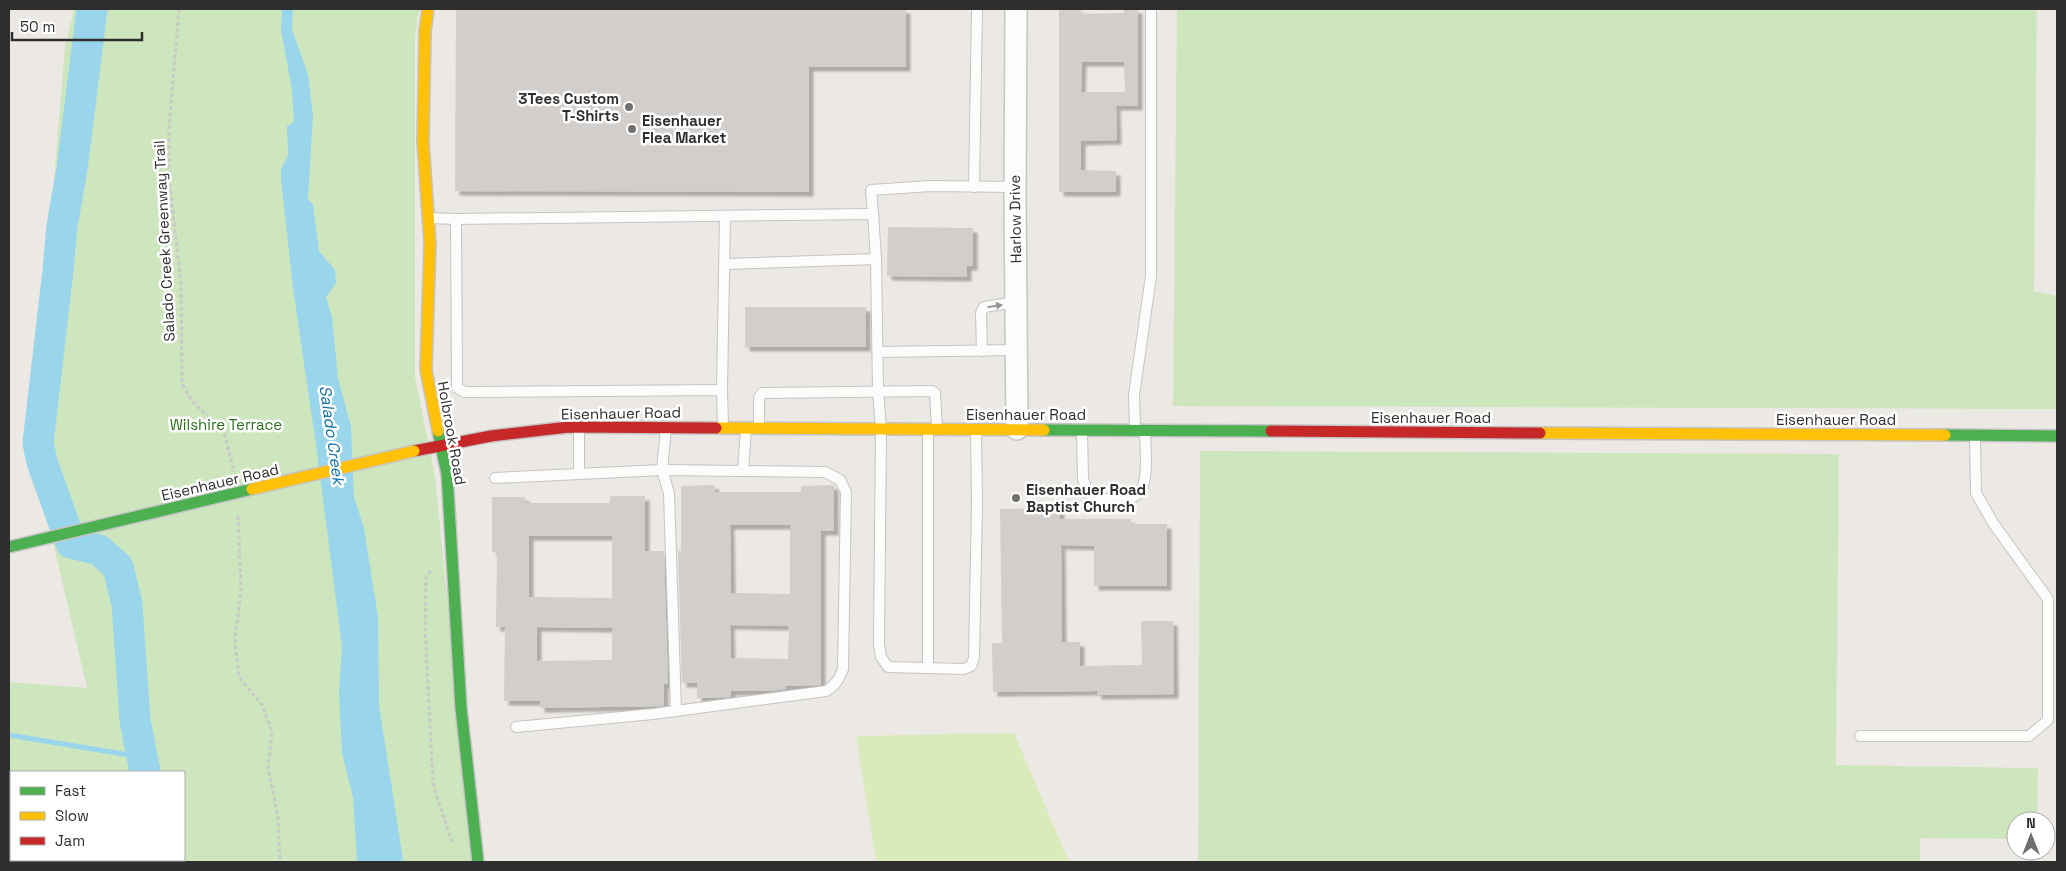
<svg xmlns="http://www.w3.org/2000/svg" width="2066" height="871" viewBox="0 0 2066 871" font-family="'Space Grotesk',sans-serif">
  <defs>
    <filter id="shadow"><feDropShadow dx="4.5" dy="4.5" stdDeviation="1" flood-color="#0004"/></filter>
  </defs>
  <rect width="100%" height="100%" fill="#ece8e4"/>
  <g fill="#cee6be">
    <path d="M74,9h345l-4,29v339l20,99 38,386h-402l-1,-2h114v-88h-173v29h-2v-119l78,6 -59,-253 21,-195 16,-193z"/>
    <path d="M1177,9h860l-3,282 23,5v113l-884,-3z"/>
    <path d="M1200,451l639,3 -3,311 202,3 -1,53h-21v18l-96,-1v24h-722z"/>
  </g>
  <path fill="#d9eabb" d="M1014,733l55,129h-193l-20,-126z"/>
  <path fill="#99d6ec" d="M282,9h11l-1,20 16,46 5,40 -5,84 5,6 6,46 16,19 1,13 -10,14 6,20 6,61 13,49 3,70 10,31 14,89 1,88 24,155 -9,2h-37l-4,-65 -11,-44 -3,-60 3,-46 -25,-195 -24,-164 -12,-109v-10l7,-14 -1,-29 7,-4 -2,-32 -11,-60z"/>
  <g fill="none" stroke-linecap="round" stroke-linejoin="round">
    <path stroke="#99d6ec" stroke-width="5" d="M9,735l132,22"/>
    <g stroke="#99d6ec" stroke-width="31">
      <path d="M92,9l-20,160 -10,57 -4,44 -20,173 4,19 29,81 28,7 19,17 9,37 8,116 10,52"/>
      <path d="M144,862v-2"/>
    </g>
  </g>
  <g fill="#d1cecb" fill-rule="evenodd" filter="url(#shadow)">
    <path d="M456,9h450v58h-97v125l-354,-1z"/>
    <path d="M1059,9h22v5l43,-1v-4h14v97h-22l1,34 -36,1v29l35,1v21h-57zM1082,62h42l1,30h-44z"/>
    <path d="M888,227l85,1v38h-6v11l-80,-1z"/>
    <rect x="745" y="307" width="121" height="40"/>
    <path d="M715,485v7h86v-6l33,-1v46h-13v154l-35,1v3l-16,2h-39v6l-34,1v-15h-15l-4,-132h3v-65zM730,525h60v69l-59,-1zM730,625l59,1 -1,33 -57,-1z"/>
    <path d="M610,496h35v55h19l4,133h-4v22l-124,2v-7h-36l1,-74h-9l1,-75h-5v-55h33v6h85zM529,536h83v62l-83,-1zM537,627l75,1v32l-75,1z"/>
    <path d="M1060,508v11h71v5h36v62h-73v-40l-33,-1 1,97h18v24l62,-1 -1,-44h32l1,73 -77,1v-4l-104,1 -1,-49h10l-2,-134z"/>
  </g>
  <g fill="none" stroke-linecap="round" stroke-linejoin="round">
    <g stroke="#c5c4c5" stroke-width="12">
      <g id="lane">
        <path d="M974,187l3,-178"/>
        <path d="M873,214l-2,-24 60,-4 84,1"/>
        <path d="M429,218l27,1"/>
        <path d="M725,264l151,-5 2,131 3,39 -2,215 2,13 7,10 76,2 7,-3 3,-8 3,-154 -1,-74"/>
        <path d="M982,351l-1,-38 3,-6 32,-5"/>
        <path d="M878,352l139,-2"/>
        <path d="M722,390l3,-174"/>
        <path d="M723,426l-1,-36 -257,2 -8,-4 -1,-169 417,-5 3,45"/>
        <path d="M759,427v-29l3,-5 170,-2 3,2 2,35"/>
        <path d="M579,428v46"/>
        <path d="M666,428l-4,42 7,23 7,218"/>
        <path d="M1135,429l-1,-34 17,-119v-267"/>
        <path d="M1082,431l1,48 5,14c19,8 49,15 56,-11 4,-14 1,-37 1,-51"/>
        <path d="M743,471l3,-42"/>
        <path d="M495,478l167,-8 163,2 15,8 6,12 -3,177c-4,10 -7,16 -17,22l-173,23 -137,13"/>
        <path d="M928,668v-238"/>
        <path d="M1860,736h169l19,-16v-121l-55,-76 -17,-30 -1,-57"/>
      </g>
    </g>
    <g stroke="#c5c4c5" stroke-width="24">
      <path id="street" d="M1016,9l-1,187 2,233"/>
    </g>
    <g stroke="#c5c4c5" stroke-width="14">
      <g id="fast">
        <path d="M1044,430l227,1"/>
        <path d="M438,431l9,43 14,234 17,154"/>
        <path d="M1945,435l112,1"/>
      </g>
    </g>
    <g stroke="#c5c4c5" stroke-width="14">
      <g id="slow">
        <path d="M428,9l-3,22 -2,111 7,101 -4,127 12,61"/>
        <path d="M716,428l328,2"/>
        <path d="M1540,433l405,2"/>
      </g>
    </g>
    <g stroke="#c5c4c5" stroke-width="14">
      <g id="jam">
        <path d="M1271,431l269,2"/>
        <path d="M414,451l77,-15 78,-9 147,1"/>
      </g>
    </g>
    <g stroke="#c9c9c8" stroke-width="3" stroke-dasharray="4 2.5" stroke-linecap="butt">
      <path d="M179,9l-10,118v52l12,103 1,102 10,17 32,31 10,40"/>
      <path d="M238,516l3,74 -6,50 4,37 23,28 10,27 -4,35 10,50 2,45"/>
      <path d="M431,571l-5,5 -1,51 8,157 19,58"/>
    </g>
    <use href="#lane" stroke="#fcfcfb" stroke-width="10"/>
    <use href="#street" stroke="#fcfcfb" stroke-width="21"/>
    <use href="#fast" stroke="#4caf50" stroke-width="11"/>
    <use href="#slow" stroke="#ffc107" stroke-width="11"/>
    <use href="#jam" stroke="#c62828" stroke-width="11"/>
    <g stroke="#c5c4c5" stroke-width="14" stroke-linecap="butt">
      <path id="fast-bridge" d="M9,547l243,-58"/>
    </g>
    <g stroke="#c5c4c5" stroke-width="14" stroke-linecap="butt">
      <path id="slow-bridge" d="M252,489l162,-38"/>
    </g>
    <use href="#fast-bridge" stroke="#4caf50" stroke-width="11"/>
    <use href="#slow-bridge" stroke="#ffc107" stroke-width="11"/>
  </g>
  <defs><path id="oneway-solid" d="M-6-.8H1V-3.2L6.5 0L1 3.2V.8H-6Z" transform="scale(1.25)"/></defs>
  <use fill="#959594" href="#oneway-solid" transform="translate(995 306) rotate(-9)"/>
  <g fill="#706f6e" stroke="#fff" stroke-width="2">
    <circle cx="629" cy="107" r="5"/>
    <circle cx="632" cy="129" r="5"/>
    <circle cx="1016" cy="498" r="5"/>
  </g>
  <g text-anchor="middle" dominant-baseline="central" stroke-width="5" stroke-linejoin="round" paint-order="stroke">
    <g font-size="15" font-weight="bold" fill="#2e2e2e" stroke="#fff" text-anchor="start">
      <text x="619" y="98" text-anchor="end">3Tees Custom<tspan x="619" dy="17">T-Shirts</tspan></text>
      <text x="642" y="120">Eisenhauer<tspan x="642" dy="17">Flea Market</tspan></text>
      <text x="1026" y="489">Eisenhauer Road<tspan x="1026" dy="17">Baptist Church</tspan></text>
    </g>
    <g font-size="15" fill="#2e2e2e" stroke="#fff">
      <text transform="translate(1015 219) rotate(-91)">Harlow Drive</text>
      <text transform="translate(164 241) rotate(-93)">Salado Creek Greenway Trail</text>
      <text transform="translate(621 413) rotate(-1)">Eisenhauer Road</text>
      <text x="1026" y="414">Eisenhauer Road</text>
      <text x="1431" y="417">Eisenhauer Road</text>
      <text x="1836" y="419">Eisenhauer Road</text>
      <text transform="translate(452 433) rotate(80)">Holbrook Road</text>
      <text transform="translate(220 482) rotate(-13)">Eisenhauer Road</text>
    </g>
    <g font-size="15" fill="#2c6e1b" stroke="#fff">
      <text x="226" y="424">Wilshire Terrace</text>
    </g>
    <g font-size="16" font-style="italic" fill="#0d6fa3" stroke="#fff">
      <text transform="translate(332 435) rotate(82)">Salado Creek</text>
    </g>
  </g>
  <rect width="2066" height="871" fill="none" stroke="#2e2e2e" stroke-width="20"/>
  <rect x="10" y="771" width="175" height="90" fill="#ffffff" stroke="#ababab"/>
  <rect x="20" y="787" width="25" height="8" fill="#4caf50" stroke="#ababab"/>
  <text x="55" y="796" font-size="15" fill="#2e2e2e">Fast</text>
  <rect x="20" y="812" width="25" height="8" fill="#ffc107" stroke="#ababab"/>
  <text x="55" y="821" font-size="15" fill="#2e2e2e">Slow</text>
  <rect x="20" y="837" width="25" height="8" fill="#c62828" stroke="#ababab"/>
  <text x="55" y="846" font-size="15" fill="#2e2e2e">Jam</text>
  <g transform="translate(2031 836)"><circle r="24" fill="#ffffff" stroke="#ababab"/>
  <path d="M0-4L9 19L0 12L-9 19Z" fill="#706f6e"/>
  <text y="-8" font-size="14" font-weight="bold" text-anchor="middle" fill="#2e2e2e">N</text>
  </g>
  <path d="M12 32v8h130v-8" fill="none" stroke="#2e2e2e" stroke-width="2.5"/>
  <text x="20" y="32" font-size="15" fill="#2e2e2e" stroke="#ffffff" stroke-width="4" paint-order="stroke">50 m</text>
</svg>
